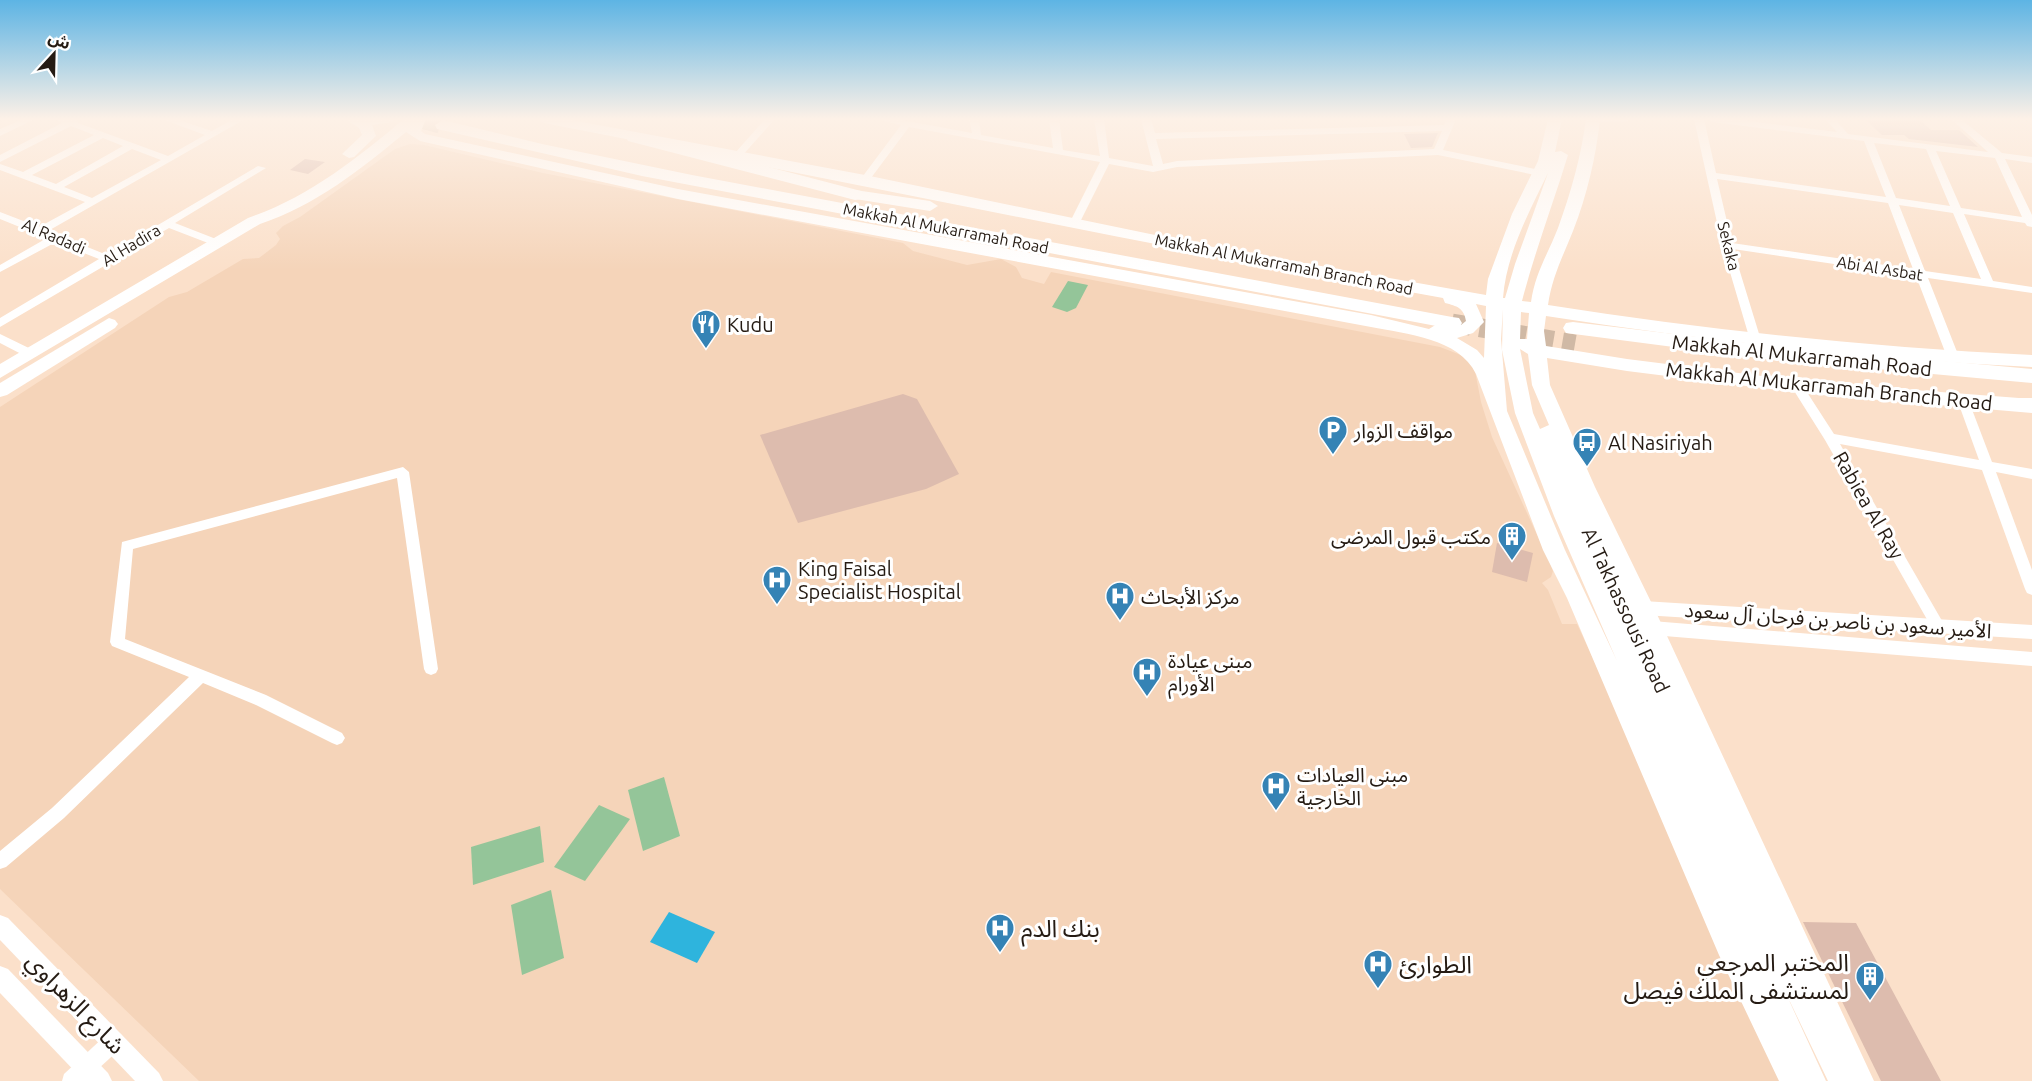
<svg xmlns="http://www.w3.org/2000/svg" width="2032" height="1081" viewBox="0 0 2032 1081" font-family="Ubuntu,'Noto Sans Arabic',sans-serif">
  <rect width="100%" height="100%" fill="#fbe0ca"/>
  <path fill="#f5d4b9" d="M410,144l14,1 119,28 360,70 10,8 54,14 34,-6 15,8 6,11 22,6 7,-12 389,75 26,10 9,14 6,31 11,35 58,126 3,8 -2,6 -9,6 6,7 14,34h15l58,125 146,332h-1582l-199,-192v-482l169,-110 18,-5 56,-33 16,-1 17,-13 4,-6 -4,-6 7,-7 17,-9 95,-68z"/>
  <g fill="#94c599">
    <path d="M1068,281l20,4 -12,23 -9,4 -15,-5z"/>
    <path d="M664,777l16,59 -37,15 -15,-61z"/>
    <path d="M599,805l31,14 -45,62 -31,-14z"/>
    <path d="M540,826l4,36 -71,23 -2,-38z"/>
    <path d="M551,890l13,68 -42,17 -11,-70z"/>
  </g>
  <path fill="#2eb4dd" d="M669,912l46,20 -18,31 -47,-21z"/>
  <g fill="#ddbcae">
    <path d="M1865,119h54l12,11h28l19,17 -69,-8 -5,-4h-22z"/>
    <path d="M1438,133l-6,14 -21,1 -7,-14z"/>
    <path d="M305,159l20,3 -17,12 -18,-4z"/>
    <path d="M903,394l14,5 42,75 -33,15 -128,34 -38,-88z"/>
    <path d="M1497,543l36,10 -6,29 -35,-10z"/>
    <path d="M1803,922l53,1 85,158h-60z"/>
  </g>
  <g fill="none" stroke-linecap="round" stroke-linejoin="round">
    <g stroke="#d0b9a5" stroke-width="19" stroke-dasharray="19 9" stroke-linecap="butt">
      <path d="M422,119l21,6"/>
      <path d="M1452,323l123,21"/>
    </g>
    <g fill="#fff" fill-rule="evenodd">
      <path d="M23,119h12l-35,17v-7z"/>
      <path d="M54,119h23l1,4 90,33 37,-21 -43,-16h14l36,12 21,-12h12l-197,112 59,24 151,-89 8,2 -91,55 41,16v4h-8l-39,-15 -169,99v-9l99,-59 -43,-17 -56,30v-7l47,-27 -47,-19v-7l39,15 46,-25 -85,-32v-6l23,8 71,-37 -23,-9 -71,36v-7l62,-32zM103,138l20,8 -67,38 -24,-9zM132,149l29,11 -69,38 -28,-11z"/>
      <path d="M765,119h10l-34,38h-6v-4z"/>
      <path d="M876,119h20l76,14 -3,-14h10l2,16 72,13 -4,-29h10l4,31 37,6 -6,-37h10l5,39 44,8 -12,-47h10l4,14 289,-8 2,-6h10l-13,31 97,20 5,3 -5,3 -102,-21 -261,12 -24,5 -44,-8 -29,58 -5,3 -5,-3 30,-60 -191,-35 -41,55 -3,1 -5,-3 41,-55zM1442,131l-8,18 -257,12 -14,3 -7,-25z"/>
      <path d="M1588,119h43l-5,3h-33z"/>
      <path d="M1694,119h10l12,54 170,24 -22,-56 -152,-19 -5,-3h26l104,13 -12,-13h10l13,15 140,18 -37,-33h10l41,34 30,4v6l-27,-4 27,56v12l-5,-1 -2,-3 -61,-9 29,67 39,6v6l-104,-15 31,79 -6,4 -6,-4 -31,-81 -183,-27 27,88 -2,3h-8l-28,-95zM1874,143l52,6 24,57 -54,-8zM1936,151l59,7 27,59 -61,-9zM1717,179l171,24 25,66 -181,-26zM1899,205l54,8 28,66 -56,-8z"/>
      <path d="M0,334l35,17 2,3 -2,3h-8l-27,-14z"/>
      <path d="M1797,382l4,1 33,51 145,26 -21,-58 6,-4 4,1 24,63 40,7v10l-36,-7 36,98v25l-5,-2 -2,-4 -43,-119 -142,-26 105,182 -2,4 -5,2 -5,-2 -108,-190 -34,-54z"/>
      <path d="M403,467l6,5 29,197 -2,4 -5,2 -5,-2 -2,-4 -27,-191 -264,71 -8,90 141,56 76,38 3,5 -3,5 -5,2 -5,-2 -76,-38 -53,-22 -139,135 -58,49 -6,2v-18l52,-43 137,-131 -77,-31 -2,-4 12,-100z"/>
      <path d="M114,1032l7,2 2,7 -2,7 -36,33h-23l2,-7 43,-40z"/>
    </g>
    <g fill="#fff" fill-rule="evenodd">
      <path d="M1643,601l389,24v14l-389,-24 -6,-2 -3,-5 3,-5z"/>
      <path d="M1652,621l380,31v14l-380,-31 -6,-2 -3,-5 3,-5z"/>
      <path d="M0,915l8,3 151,155 4,8h-28l-135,-141z"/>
      <path d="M0,966l8,3 100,104 4,8h-28l-84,-88z"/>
    </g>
    <g fill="#fff" fill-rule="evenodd">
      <path d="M345,119h49l-2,3 -20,3 4,11 -22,21 -5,1 -7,-4 20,-19 -3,-7z"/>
      <path d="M404,119h22l-5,12 4,3 253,55 693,126 58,14 8,-5 24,1 5,-4c-2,-13 -9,-15 -21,-18l-2,-5c-301,-54 -599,-117 -899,-175l-7,-4h29l299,56 353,73 268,47 2,-16 24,-65 26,-53 10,-42h14l-7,33 6,-1 7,4c-15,49 -33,96 -46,146l9,1c4,-29 17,-48 27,-74 13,-36 23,-71 28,-109h14c-4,38 -13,76 -27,112 -10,25 -21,46 -25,74 160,25 322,42 484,50v12c-162,-8 -325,-26 -486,-51l-2,15 2,15 81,13 183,23 222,17v14l-222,-19 -183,-23 -80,-13 3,27 45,102 59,121 220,473h-46l-46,-96 44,96h-47l-60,-126 -152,-357 -24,-48 -67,-176c-17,-36 -70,-40 -105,-47l-693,-128 -258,-58 -14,-9c-46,38 -90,73 -146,92l-260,154v-14l248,-146c61,-21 108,-59 156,-99zM1548,173l-33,91 -10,34h-2c3,-43 26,-86 45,-125zM1476,304l10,2 -2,52 -7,-8 -20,-12 16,-5 11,-11zM1503,309l-1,41 13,63 39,103 63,145 -52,-111 -58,-139 -6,-72zM1521,312l8,1 -2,26h-7zM1520,349l8,5 4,31 17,40 -9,4 -7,-16z"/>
      <path d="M855,190l75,11 8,5 -8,5 -81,-13 -2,-3z"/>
      <path d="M109,318l6,2 3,4 -3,4 -108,67 -7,2v-14z"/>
    </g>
    <g fill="#fff" fill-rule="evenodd">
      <path d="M443,120l99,24 150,31 760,142 7,1 3,5 -3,5 -7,1 -810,-153 -205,-47 -2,-4z"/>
      <path d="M634,132l227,59 3,4 -3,4 -6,1 -227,-59 -2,-4 2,-4z"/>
      <path d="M1573,322l193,23 266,24v14l-266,-24 -200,-26 -3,-5 3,-5z"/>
      <path d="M2019,398h13v14l-21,-2 -3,-5 3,-5z"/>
    </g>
  </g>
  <linearGradient id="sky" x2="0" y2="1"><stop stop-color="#5db4e4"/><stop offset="0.44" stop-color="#fdf1e7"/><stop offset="1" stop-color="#fdf1e7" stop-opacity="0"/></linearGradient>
  <rect width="2032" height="270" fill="url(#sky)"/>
  <defs>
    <g id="restaurant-pin" transform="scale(1.5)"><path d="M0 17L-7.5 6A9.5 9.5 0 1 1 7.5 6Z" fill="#3583b5" stroke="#fff"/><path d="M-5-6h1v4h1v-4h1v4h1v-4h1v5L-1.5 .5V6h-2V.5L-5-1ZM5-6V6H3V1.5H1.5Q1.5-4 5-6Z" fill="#fff"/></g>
    <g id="parking-pin" transform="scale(1.5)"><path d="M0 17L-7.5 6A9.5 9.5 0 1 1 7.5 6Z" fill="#3583b5" stroke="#fff"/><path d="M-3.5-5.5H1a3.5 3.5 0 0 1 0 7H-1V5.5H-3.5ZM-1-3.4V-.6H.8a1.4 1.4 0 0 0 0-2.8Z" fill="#fff"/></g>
    <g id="bus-pin" transform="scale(1.5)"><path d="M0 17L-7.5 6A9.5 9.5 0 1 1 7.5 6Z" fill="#3583b5" stroke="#fff"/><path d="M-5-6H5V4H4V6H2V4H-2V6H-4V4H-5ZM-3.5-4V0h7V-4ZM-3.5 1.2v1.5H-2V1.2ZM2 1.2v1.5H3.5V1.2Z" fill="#fff"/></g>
    <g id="building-pin" transform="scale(1.5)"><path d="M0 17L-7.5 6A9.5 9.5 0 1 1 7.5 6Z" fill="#3583b5" stroke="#fff"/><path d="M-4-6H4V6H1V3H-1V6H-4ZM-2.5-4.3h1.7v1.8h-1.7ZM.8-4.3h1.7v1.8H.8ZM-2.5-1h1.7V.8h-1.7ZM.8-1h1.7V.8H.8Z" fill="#fff"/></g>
    <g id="hospital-pin" transform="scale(1.5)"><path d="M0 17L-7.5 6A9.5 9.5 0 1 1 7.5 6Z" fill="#3583b5" stroke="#fff"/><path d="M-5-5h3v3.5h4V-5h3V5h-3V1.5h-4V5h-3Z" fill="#fff"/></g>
  </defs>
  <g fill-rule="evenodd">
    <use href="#restaurant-pin" x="706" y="324"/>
    <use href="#parking-pin" x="1333" y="430"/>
    <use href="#bus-pin" x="1587" y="442"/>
    <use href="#building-pin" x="1512" y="536"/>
    <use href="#hospital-pin" x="777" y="580"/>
    <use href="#hospital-pin" x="1120" y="596"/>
    <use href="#hospital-pin" x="1147" y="672"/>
    <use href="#hospital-pin" x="1276" y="786"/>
    <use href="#hospital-pin" x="1000" y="928"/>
    <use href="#hospital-pin" x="1378" y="964"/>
    <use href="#building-pin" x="1870" y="976"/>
  </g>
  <g text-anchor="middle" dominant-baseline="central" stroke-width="6" stroke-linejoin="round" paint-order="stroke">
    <g font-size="16" fill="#251b13" stroke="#fff">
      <text transform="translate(946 228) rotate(11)">Makkah Al Mukarramah Road</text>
      <text transform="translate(54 236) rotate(23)">Al Radadi</text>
      <text transform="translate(131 245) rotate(-31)">Al Hadira</text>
      <text transform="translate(1729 246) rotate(76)">Sekaka</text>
      <text transform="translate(1284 264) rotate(11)">Makkah Al Mukarramah Branch Road</text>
      <text transform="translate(1880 268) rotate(9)">Abi Al Asbat</text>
    </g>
    <g font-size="20" fill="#251b13" stroke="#fff" text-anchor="start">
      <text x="727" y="324">Kudu</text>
      <text x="1354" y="430">مواقف الزوار</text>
      <text x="1608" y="442">Al Nasiriyah</text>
      <text x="1491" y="536" text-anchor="end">مكتب قبول المرضى</text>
      <text x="798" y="568">King Faisal<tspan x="798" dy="23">Specialist Hospital</tspan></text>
      <text x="1141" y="596">مركز الأبحاث</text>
      <text x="1168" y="660">مبنى عيادة<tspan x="1168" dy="23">الأورام</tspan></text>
      <text x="1297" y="774">مبنى العيادات<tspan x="1297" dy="23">الخارجية</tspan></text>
    </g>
    <g font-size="20" fill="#251b13" stroke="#fff">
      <text transform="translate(1802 355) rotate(6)">Makkah Al Mukarramah Road</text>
      <text transform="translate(1829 386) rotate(6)">Makkah Al Mukarramah Branch Road</text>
      <text transform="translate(1869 505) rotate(60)">Rabiea Al Ray</text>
      <text transform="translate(1626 610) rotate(65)">Al Takhassousi Road</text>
      <text transform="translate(1838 620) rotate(4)">الأمير سعود بن ناصر بن فرحان آل سعود</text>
    </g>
    <g font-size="24" fill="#251b13" stroke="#fff" text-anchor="start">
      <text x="1021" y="928">بنك الدم</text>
      <text x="1849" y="962" text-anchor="end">المختبر المرجعي<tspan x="1849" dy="28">لمستشفى الملك فيصل</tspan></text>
      <text x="1399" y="964">الطوارئ</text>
    </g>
    <g font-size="24" fill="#251b13" stroke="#fff">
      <text transform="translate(76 1003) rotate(46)">شارع الزهراوي</text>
    </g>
  </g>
  <g transform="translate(54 54) rotate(22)" stroke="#ffffff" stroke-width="4.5" paint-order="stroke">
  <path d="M0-4.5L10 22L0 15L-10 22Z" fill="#251b13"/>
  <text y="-9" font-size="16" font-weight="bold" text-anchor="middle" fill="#251b13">ش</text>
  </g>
</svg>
